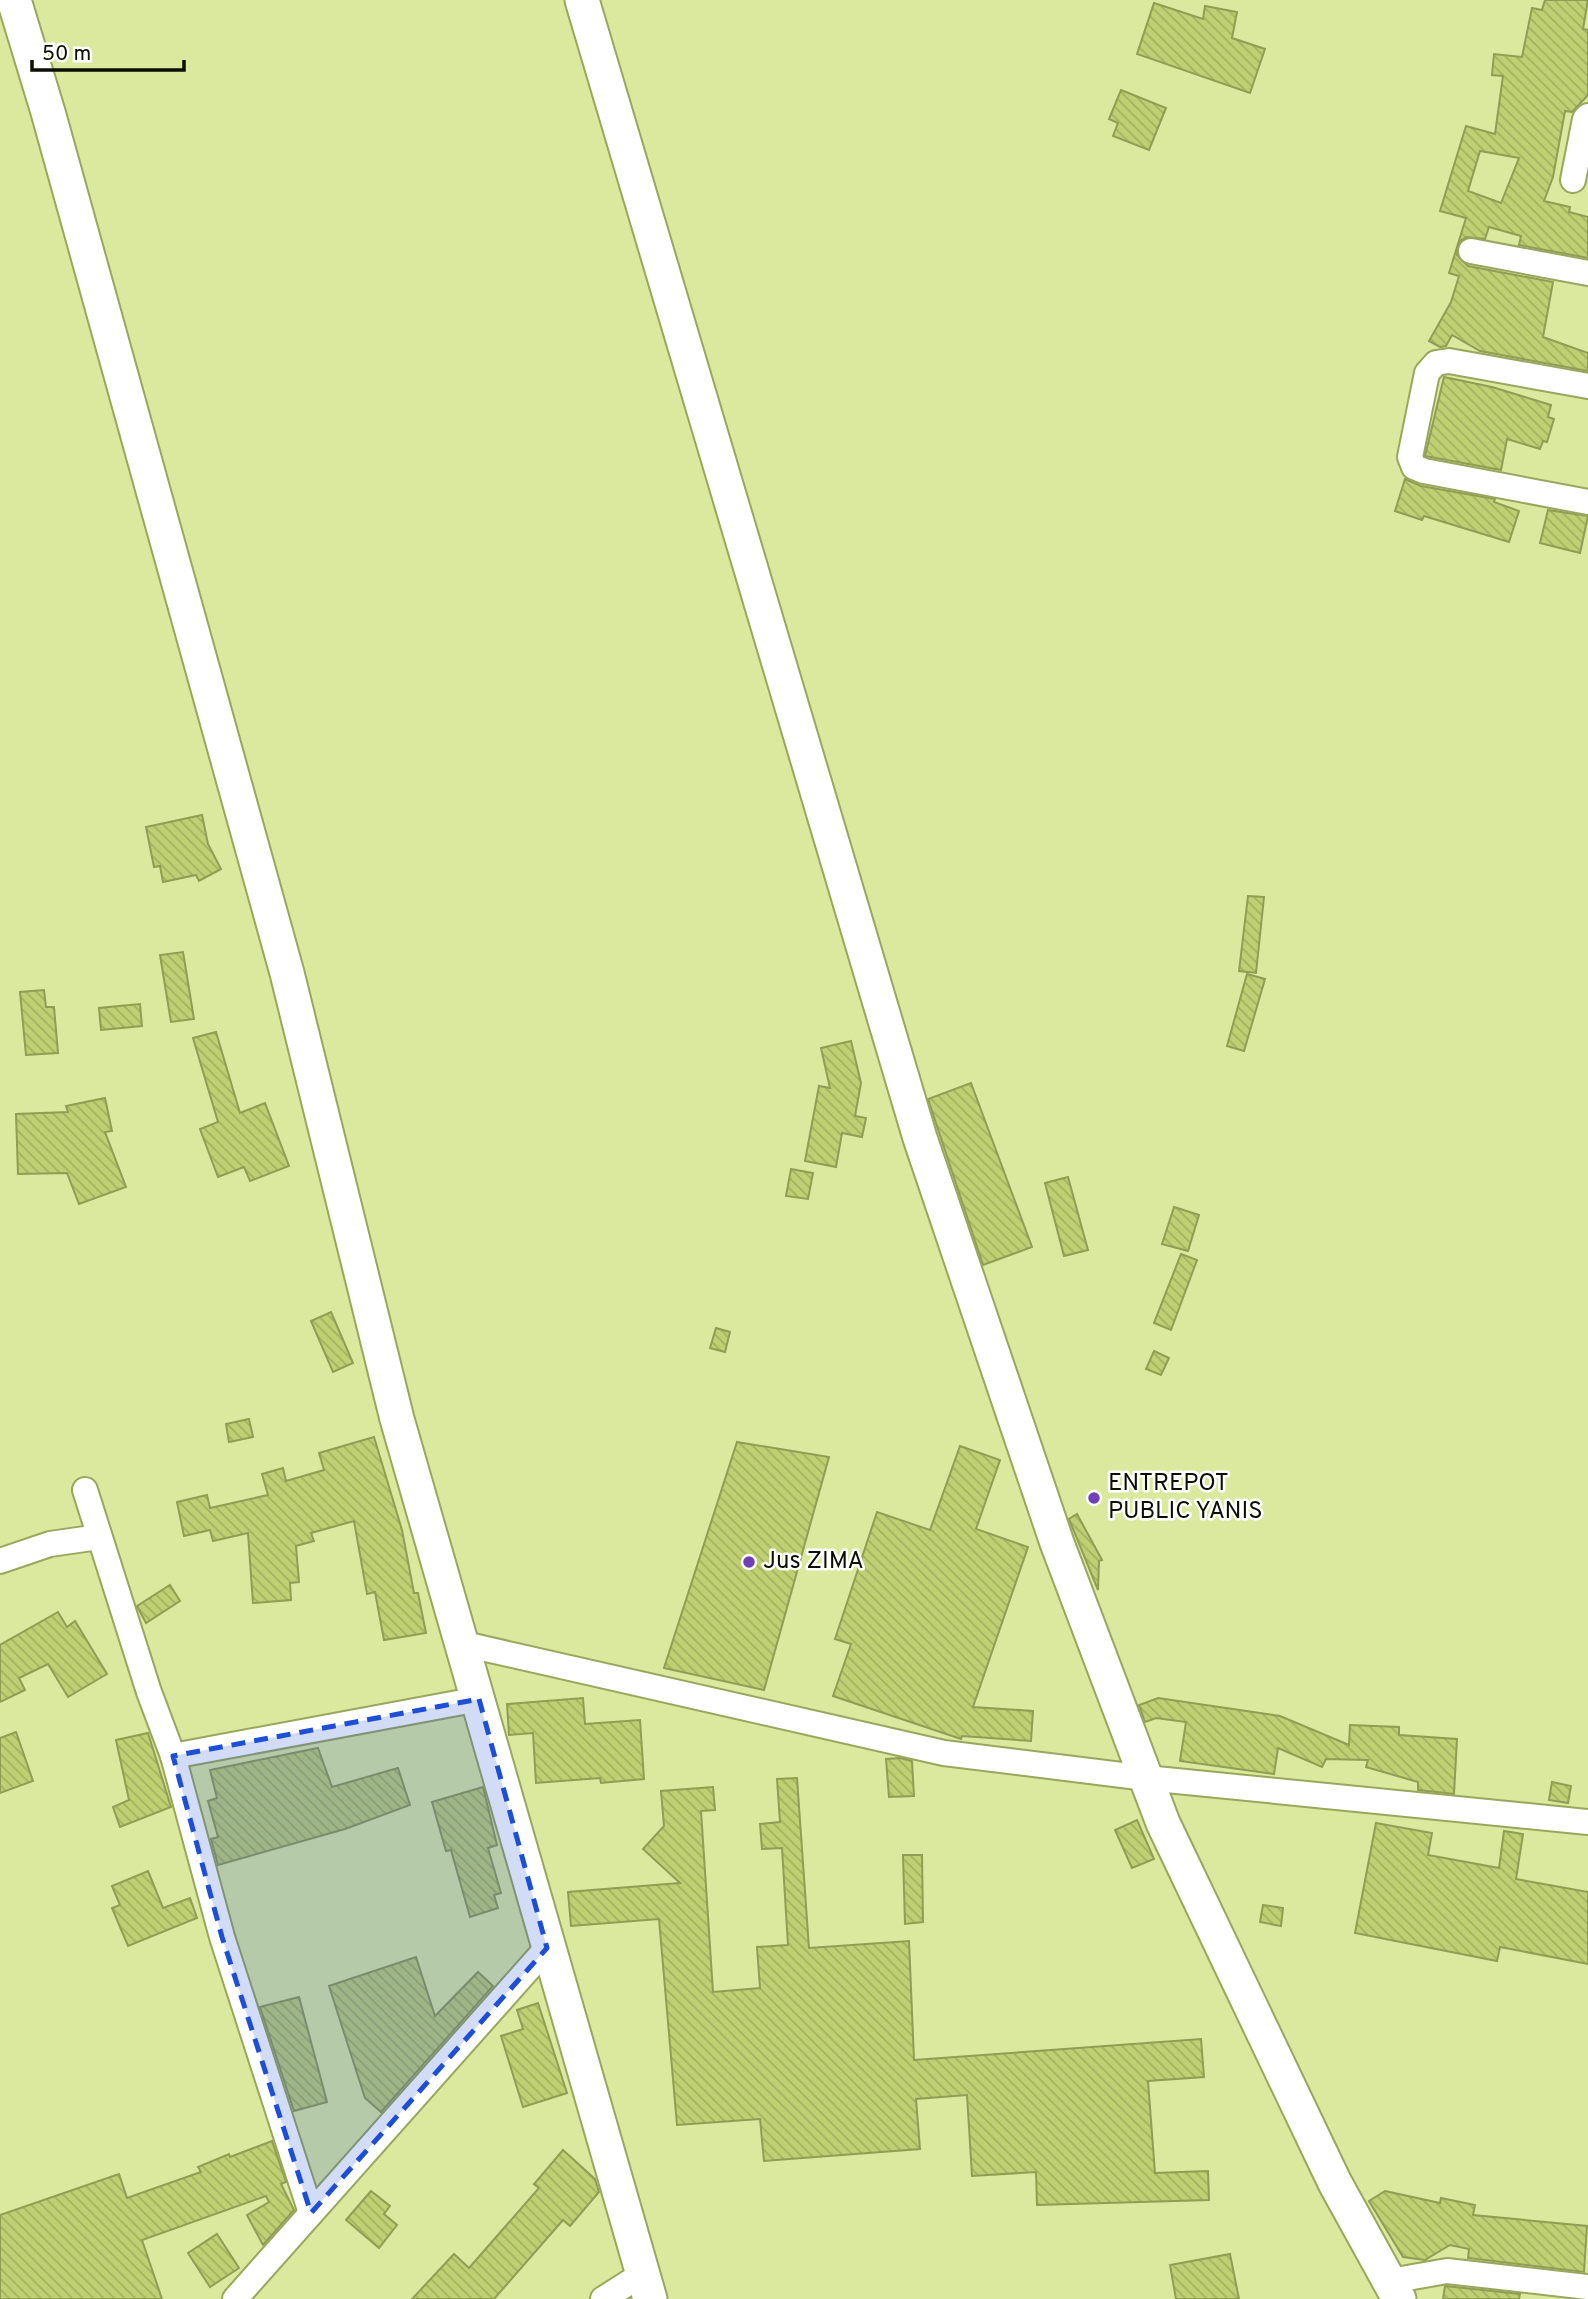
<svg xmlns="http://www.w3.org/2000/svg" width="1588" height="2299" viewBox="0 0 1588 2299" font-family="Overpass,sans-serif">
  <defs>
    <pattern id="building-back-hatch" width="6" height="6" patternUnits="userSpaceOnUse" patternTransform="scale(1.75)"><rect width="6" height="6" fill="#bfd072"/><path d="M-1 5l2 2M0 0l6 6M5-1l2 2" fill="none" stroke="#a3b161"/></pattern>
  </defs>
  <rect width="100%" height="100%" fill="#dae99d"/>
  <g fill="url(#building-back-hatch)" stroke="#909d54" stroke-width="2" fill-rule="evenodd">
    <path d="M1545,0h43l-5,29 5,1v65l-16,17 -7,-1 -12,66 -9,24 26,6 -1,5 19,5v41l-69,-13 2,-9 -32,-9 -4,12 -18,-2 -7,4 -3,14 11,11 85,16 -10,55 45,16v18l-108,-20 -28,-16 -6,11 -6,1 -11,-6 22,-39 8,-26 -10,-3 17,-55 -26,-7 26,-85 29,8 8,-58 -11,-1 2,-21 28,3 10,-49 10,2zM1480,151l39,7 -18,45 -33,-12z"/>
    <path d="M1154,3l49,16 2,-13 32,6 -5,26 33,11 -15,44 -113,-39z"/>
    <path d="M1121,90l45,18 -17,42 -36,-14 5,-13 -9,-4z"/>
    <path d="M1444,377l48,10 59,18 -3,12 6,2 -7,23 -4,-1 -3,8 -33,-10 -6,31 -76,-14z"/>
    <path d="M1405,479l16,7 74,13 -1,3 25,9 -10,31 -85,-26 -2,4 -27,-9z"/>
    <path d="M1548,510l40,6 -8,37 -40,-10z"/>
    <path d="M202,815l6,29 13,25 -22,12 -3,-6 -33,7 -3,-16 -6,1 -8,-40z"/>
    <path d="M1248,896l16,1 -8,76 -17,-2z"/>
    <path d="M183,952l11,67 -23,3 -11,-67z"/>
    <path d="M1247,974l18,5 -21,72 -17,-5z"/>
    <path d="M44,990l2,17h8l4,46 -32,2 -6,-63z"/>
    <path d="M140,1004l2,22 -41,4 -2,-22z"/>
    <path d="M216,1032l24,81 25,-10 24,63 -39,15 -6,-14 -26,10 -18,-48 18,-7 -25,-84z"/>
    <path d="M851,1041l10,42 -6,33 11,2 -4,19 -20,-4 -6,34 -31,-6 14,-75 11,2 -9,-40z"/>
    <path d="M971,1083l61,164 -49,18 -55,-166z"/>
    <path d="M105,1098l7,33 -7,1 21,55 -47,17 -12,-31 -49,1 -2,-60 52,-2 -2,-6z"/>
    <path d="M791,1169l22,4 -5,26 -22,-3z"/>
    <path d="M1068,1177l20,73 -24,6 -19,-73z"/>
    <path d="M1174,1207l25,8 -11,36 -26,-7z"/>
    <path d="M1181,1254l16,6 -26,70 -17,-7z"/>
    <path d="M331,1312l22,51 -20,9 -22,-51z"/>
    <path d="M716,1328l14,4 -5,20 -15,-4z"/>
    <path d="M1154,1351l15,7 -8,17 -15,-6z"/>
    <path d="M249,1419l4,18 -24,5 -3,-18z"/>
    <path d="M374,1437l28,93 12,63h4l8,40 -42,7 -9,-48 -8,2 -13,-73 -43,12 3,8 -18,5 3,36 -9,1 1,17 -38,3 -5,-70 -35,8 -3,-11 -26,6 -7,-34 30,-7 3,13 58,-13 -6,-21 21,-6 3,13 38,-11 -5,-17z"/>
    <path d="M737,1442l92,15 -65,233 -100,-22z"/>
    <path d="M960,1446l40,14 -24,69 52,18 -55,160 60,4 -2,30 -69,-5 -1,3 -128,-43 18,-52 -16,-5 42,-127 53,18z"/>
    <path d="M1077,1514l25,46 -3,1 -1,29 -29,-71z"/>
    <path d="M170,1585l10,16 -34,22 -9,-17z"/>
    <path d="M58,1612l9,15 8,-6 32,53 -39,23 -20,-33 -29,14 6,12 -25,12v-57z"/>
    <path d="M583,1698l2,26 55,-4 4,59 -43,4 -1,-5 -64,5 -3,-50 -24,2 -2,-31z"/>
    <path d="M1158,1698l122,18 69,29 1,-20 49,2v8l58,4 -3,55 -36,-4v-8l-52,-15 2,-7 -42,-1 -4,8 -44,-19 -4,26 -94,-13 6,-39 -30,-4 -11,4 -6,-17z"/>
    <path d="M16,1732l17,49 -33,12v-55z"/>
    <path d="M148,1733l23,74 -51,20 -7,-20 16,-7 -13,-60z"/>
    <path d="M318,1748l14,39 66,-19 12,37 -65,24 -127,36 -7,-26 7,-2 -10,-36 9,-3 -7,-28z"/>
    <path d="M900,1758l12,3 2,35 -25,1 -3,-38z"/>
    <path d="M797,1778l12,170 100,-7 5,119 287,-21 3,38 -56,4 7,92 53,-2 1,29 -172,5 -1,-33 -64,4 -5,-81 -51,4 4,50 -156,12 -4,-42 -83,6 -18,-206 -88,7 -3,-34 112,-9 -37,-34 21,-23 -3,-35 52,-4 2,23 -14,1 12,181 47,-4 -3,-41 31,-2 -6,-97 -20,1 -2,-25 20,-2 -3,-43z"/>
    <path d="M1552,1782l19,4 -3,17 -19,-3z"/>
    <path d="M483,1787l14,58 -9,3 13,45 -7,2 4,13 -28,9 -19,-67 -5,1 -14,-49z"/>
    <path d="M1137,1820l17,39 -22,9 -17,-38z"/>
    <path d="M1376,1823l56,10 -4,22 71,13 5,-37 19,3 -7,45 72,13v72l-88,-17 -3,14 -142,-28z"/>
    <path d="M903,1855h19l1,67 -18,2z"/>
    <path d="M148,1871l15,37 27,-10 7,20 -69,28 -16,-38 8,-3 -8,-19z"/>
    <path d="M1263,1905l20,3 -2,18 -21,-4z"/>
    <path d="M416,1957l19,59 43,-44 15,14 -112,126 -16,-14 -36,-112z"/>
    <path d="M299,1997l28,105 -33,9 -34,-104z"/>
    <path d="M538,2003l29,90 -44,14 -22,-71 22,-7 -6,-19z"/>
    <path d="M272,2141l14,41 -5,2 13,26 -31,35 -16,-30 22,-13 -3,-6 -124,44 20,59h-162v-84l119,-41 8,24 74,-26 -3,-5 31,-13 1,3z"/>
    <path d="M563,2150l32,29 4,13 -29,34 -7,-6 -69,79h-82l42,-45 15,14 70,-80 -5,-4z"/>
    <path d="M371,2191l19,15 -6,8 13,11 -18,23 -33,-28z"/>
    <path d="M1385,2191l55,12 1,-5 34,7 -2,10 114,11 -3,46 -116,-14 1,-9 -19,-4 -25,15 -22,-3 -34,-56z"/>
    <path d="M217,2234l22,34 -29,19 -22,-34z"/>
    <path d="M1230,2254l9,45h-63l-6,-34z"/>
    <path d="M1445,2286l75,8 -1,5h-76z"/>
  </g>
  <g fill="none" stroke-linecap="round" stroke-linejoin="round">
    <g stroke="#99a65c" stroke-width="28">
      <g id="minor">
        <path d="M1573,180l12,-61 3,-3"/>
        <path d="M1471,251l117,22"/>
        <path d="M1588,386l-139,-25 -13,2 -9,10 -17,84 4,10 10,4 164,31"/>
        <path d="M85,1490l64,202 24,64 306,-57"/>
        <path d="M0,1561l50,-17 49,-7"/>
        <path d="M464,1644l480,109 202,25 442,44"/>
        <path d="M173,1756l49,181 89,276"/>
        <path d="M1390,2281l57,-10 141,16"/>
        <path d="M235,2299l312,-351"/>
        <path d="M603,2299l41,-26"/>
      </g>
    </g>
    <g stroke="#99a65c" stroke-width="37">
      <g id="secondary">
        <path d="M14,0l34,112 239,861 110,446 253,880"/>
        <path d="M582,0l338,1138 137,405 106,280 172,360 64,116"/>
      </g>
    </g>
    <use href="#minor" stroke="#fff" stroke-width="24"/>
    <use href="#secondary" stroke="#fff" stroke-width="33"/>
  </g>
  <path fill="#1d4ed8" fill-opacity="0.2" stroke="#1d4ed8" stroke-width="5" stroke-dasharray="14 9" stroke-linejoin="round" d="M479,1699l68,249 -236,265 -89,-276 -49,-181z"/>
  <g fill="#6f40b8" stroke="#fff" stroke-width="2.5">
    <circle cx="1094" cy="1498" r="7"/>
    <circle cx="749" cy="1562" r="7"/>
  </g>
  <g text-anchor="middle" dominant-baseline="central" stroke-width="5" stroke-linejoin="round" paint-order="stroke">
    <g font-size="24" fill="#0b0e00" stroke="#fff" text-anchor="start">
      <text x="1108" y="1484">ENTREPOT<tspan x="1108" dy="28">PUBLIC YANIS</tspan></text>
      <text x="763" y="1562">Jus ZIMA</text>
    </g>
  </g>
  <path d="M32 60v10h152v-10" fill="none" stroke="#0b0e00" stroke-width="3.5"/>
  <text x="42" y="60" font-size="21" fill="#0b0e00" stroke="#ffffff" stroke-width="5" paint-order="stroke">50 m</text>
</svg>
